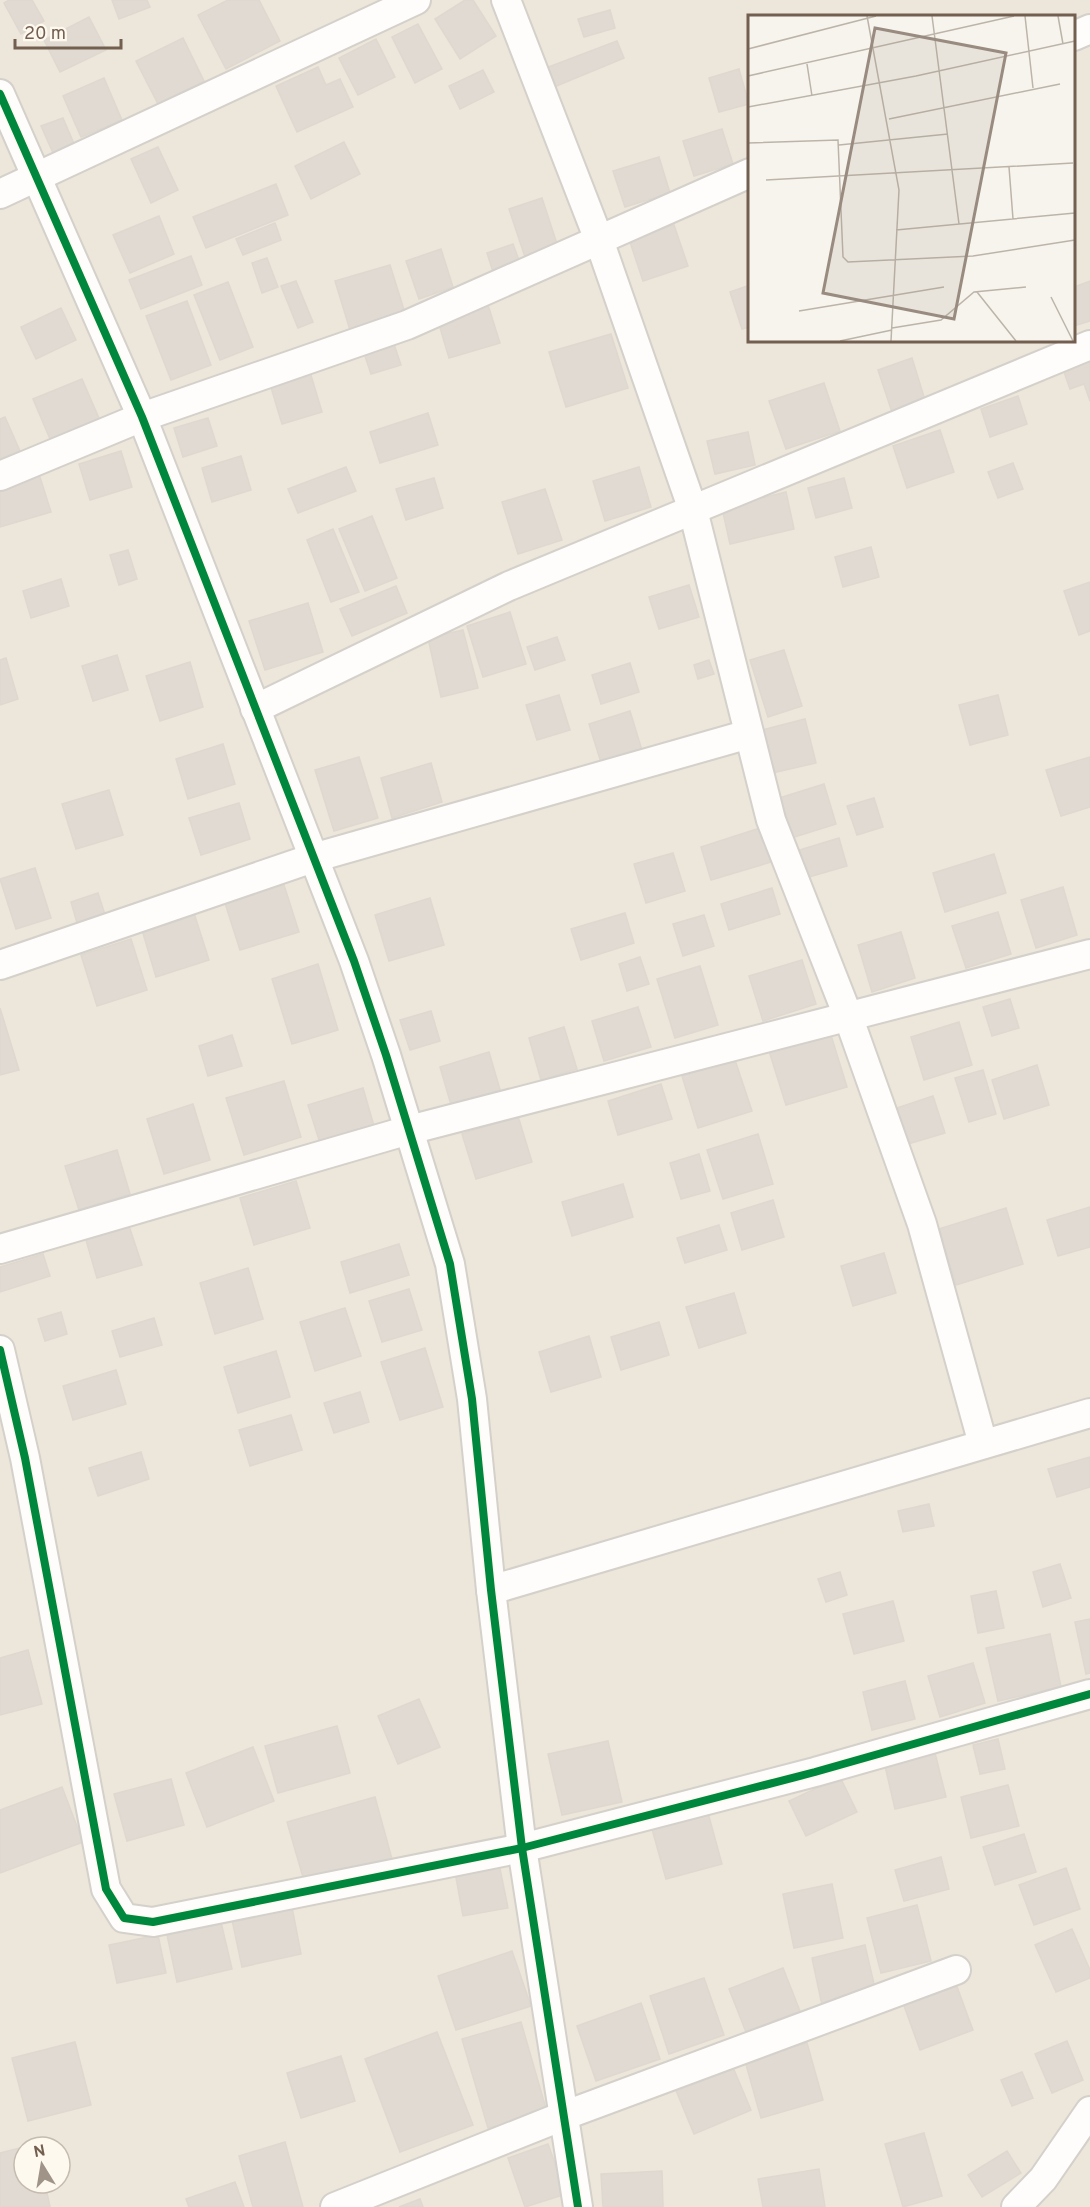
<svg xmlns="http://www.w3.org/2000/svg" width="1090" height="2207" viewBox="0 0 1090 2207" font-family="Overpass,sans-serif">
  <rect width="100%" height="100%" fill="#f6f4ed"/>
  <path fill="#ede6da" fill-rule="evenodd" d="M0,0h1090v2207h-1090zM750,16h324v324h-324zM24,2147h36v36h-36z"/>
  <g fill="#e0dad3" stroke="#ded8d0" stroke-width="1.5">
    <path d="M9,0h23l12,21 -23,13 -17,-31z"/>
    <path d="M112,0h35l3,7 -31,12z"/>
    <path d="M228,0h31l21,41 -54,28 -28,-54z"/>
    <path d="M465,0h8l23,36 -36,23 -25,-40z"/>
    <path d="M610,10l5,18 -31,9 -6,-18z"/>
    <path d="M89,17l17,33 -46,22 -16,-32z"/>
    <path d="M418,24l24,45 -27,14 -23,-46z"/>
    <path d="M183,38l21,43 -46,23 -22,-43z"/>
    <path d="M376,39l19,38 -37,18 -19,-37z"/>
    <path d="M617,41l7,17 -70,29 -8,-19z"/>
    <path d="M318,67l8,18 14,-6 13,28 -56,25 -21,-46z"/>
    <path d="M739,69l10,35 -30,8 -10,-34z"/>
    <path d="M483,70l11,22 -34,17 -11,-23z"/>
    <path d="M104,78l18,42 -41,17 -18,-41z"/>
    <path d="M63,118l12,28 -21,9 -13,-29z"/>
    <path d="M722,129l11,35 -39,12 -11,-35z"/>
    <path d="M344,142l16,32 -49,25 -16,-33z"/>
    <path d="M158,147l20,43 -27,13 -20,-44z"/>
    <path d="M659,157l11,36 -45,14 -12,-36z"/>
    <path d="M276,184l12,31 -82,33 -13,-31z"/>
    <path d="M542,198l16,49 -33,10 -16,-48z"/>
    <path d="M159,216l15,38 -44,19 -17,-38z"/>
    <path d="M275,223l6,17 -38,15 -7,-16z"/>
    <path d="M674,225l14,41 -45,15 -14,-42z"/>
    <path d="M513,244l7,19 -27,9 -6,-19z"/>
    <path d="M441,249l12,38 -34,12 -13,-38z"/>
    <path d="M191,256l11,29 -61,24 -12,-29z"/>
    <path d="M267,258l11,29 -16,6 -10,-30z"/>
    <path d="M390,265l15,48 -55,17 -15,-49z"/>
    <path d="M296,281l17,41 -15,6 -17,-42z"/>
    <path d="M1090,281v40l-16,5v-39z"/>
    <path d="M228,282l25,65 -33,13 -26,-65z"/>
    <path d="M750,285v42l-8,2 -12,-37z"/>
    <path d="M187,301l24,64 -40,15 -25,-64z"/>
    <path d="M488,305l12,38 -51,15 -11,-37z"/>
    <path d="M61,308l15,32 -40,19 -15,-32z"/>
    <path d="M611,334l17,54 -62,19 -17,-55z"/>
    <path d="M394,344l7,21 -30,9 -7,-21z"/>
    <path d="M912,358l13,42 -33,12 -14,-42z"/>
    <path d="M1090,360v41l-6,-17 -14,5 -7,-20z"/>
    <path d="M310,372l12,40 -40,12 -12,-40z"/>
    <path d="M82,379l20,46 -49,21 -20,-47z"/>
    <path d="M824,383l16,48 -54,18 -17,-48z"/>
    <path d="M1018,396l9,28 -37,13 -9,-28z"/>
    <path d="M428,413l10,32 -58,18 -10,-31z"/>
    <path d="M5,417l15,34 -20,8v-40z"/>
    <path d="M208,418l9,28 -34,11 -9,-29z"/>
    <path d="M940,430l14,42 -47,16 -14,-42z"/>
    <path d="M748,432l7,33 -40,9 -8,-33z"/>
    <path d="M121,451l11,36 -42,13 -11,-36z"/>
    <path d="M241,456l10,34 -39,12 -10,-34z"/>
    <path d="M1013,463l10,26 -25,9 -10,-26z"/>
    <path d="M346,467l10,24 -58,22 -10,-24z"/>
    <path d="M639,467l12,40 -46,14 -12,-40z"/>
    <path d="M39,474l12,38 -51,15v-41z"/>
    <path d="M434,478l9,30 -37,12 -10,-31z"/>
    <path d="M844,478l8,30 -36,10 -8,-30z"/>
    <path d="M545,489l17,51 -44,14 -16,-52z"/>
    <path d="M786,492l8,37 -64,15 -8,-36z"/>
    <path d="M372,516l25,62 -32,13 -26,-62z"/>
    <path d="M333,529l26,63 -28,10 -24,-62z"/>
    <path d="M871,547l8,30 -36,10 -8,-30z"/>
    <path d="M128,550l9,29 -18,6 -9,-30z"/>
    <path d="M61,579l8,27 -38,12 -8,-27z"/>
    <path d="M1090,582v49l-11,4 -15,-44z"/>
    <path d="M689,585l10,32 -40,12 -10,-32z"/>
    <path d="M396,586l11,27 -55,23 -12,-27z"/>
    <path d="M308,603l15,49 -58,18 -16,-49z"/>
    <path d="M510,612l16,52 -43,13 -16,-51z"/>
    <path d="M463,630l15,58 -37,9 -13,-59z"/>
    <path d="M557,637l8,23 -30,10 -8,-23z"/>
    <path d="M784,650l18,56 -34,11 -18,-57z"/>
    <path d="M117,655l11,35 -35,11 -11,-35z"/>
    <path d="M6,658l12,41 -18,6v-45z"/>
    <path d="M709,660l5,14 -16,5 -4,-14z"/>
    <path d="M190,662l13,45 -43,14 -14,-45z"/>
    <path d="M630,663l9,29 -38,12 -9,-29z"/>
    <path d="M559,695l11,35 -33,10 -11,-35z"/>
    <path d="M998,695l10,40 -38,10 -11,-40z"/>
    <path d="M630,711l14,46 -41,12 -14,-45z"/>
    <path d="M805,719l11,44 -44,10 -10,-43z"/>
    <path d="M223,744l12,40 -47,15 -12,-40z"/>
    <path d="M359,757l19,61 -44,13 -19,-61z"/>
    <path d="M1090,757v50l-29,9 -15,-46z"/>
    <path d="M431,763l11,39 -50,16 -11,-40z"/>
    <path d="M824,784l12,40 -48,15 -12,-40z"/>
    <path d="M109,790l14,45 -47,14 -14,-45z"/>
    <path d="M874,798l9,29 -26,8 -10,-29z"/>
    <path d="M239,803l11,36 -49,16 -12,-37z"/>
    <path d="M760,828l11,34 -60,18 -10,-33z"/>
    <path d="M839,838l8,28 -45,13 -9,-27z"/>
    <path d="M673,853l12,38 -39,12 -12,-39z"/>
    <path d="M994,854l12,39 -61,19 -12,-39z"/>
    <path d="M35,868l16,50 -35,11 -16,-50z"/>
    <path d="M284,885l15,47 -59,18 -15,-47z"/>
    <path d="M1063,887l14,48 -41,13 -15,-48z"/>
    <path d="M772,888l8,26 -51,16 -8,-26z"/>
    <path d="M98,893l9,28 -28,9 -8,-28z"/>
    <path d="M430,898l14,47 -55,16 -14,-46z"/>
    <path d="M998,912l13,42 -45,14 -14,-42z"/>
    <path d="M194,913l15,47 -53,17 -14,-47z"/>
    <path d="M625,913l9,30 -53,17 -10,-31z"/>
    <path d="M704,915l10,31 -31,10 -10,-32z"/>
    <path d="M901,932l14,46 -43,14 -14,-47z"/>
    <path d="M131,939l16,51 -50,16 -16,-51z"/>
    <path d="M640,957l9,27 -22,7 -8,-27z"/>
    <path d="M802,960l14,44 -53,17 -14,-45z"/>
    <path d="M318,964l20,66 -46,14 -20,-65z"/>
    <path d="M700,966l18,59 -43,13 -18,-59z"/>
    <path d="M1010,999l9,29 -27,8 -9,-29z"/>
    <path d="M638,1007l13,40 -47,14 -12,-40z"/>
    <path d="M0,1008l19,62 -19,5z"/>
    <path d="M431,1011l9,30 -30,9 -10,-30z"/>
    <path d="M959,1022l13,43 -48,15 -13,-43z"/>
    <path d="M564,1027l13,42 -36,11 -12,-42z"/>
    <path d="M830,1032l17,55 -61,18 -17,-54z"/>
    <path d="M232,1035l10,31 -34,10 -9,-30z"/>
    <path d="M489,1052l12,41 -49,15 -12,-41z"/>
    <path d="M735,1060l17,51 -54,17 -16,-52z"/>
    <path d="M1037,1065l12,40 -45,14 -12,-39z"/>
    <path d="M983,1070l13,44 -27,8 -14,-44z"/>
    <path d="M284,1081l17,56 -57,18 -18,-57z"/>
    <path d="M661,1084l11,35 -54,16 -10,-34z"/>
    <path d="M363,1088l11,38 -54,17 -12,-38z"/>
    <path d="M933,1096l12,37 -37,11 -11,-36z"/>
    <path d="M193,1104l17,56 -46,14 -17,-55z"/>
    <path d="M518,1116l14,46 -56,17 -14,-45z"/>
    <path d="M758,1134l15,50 -50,15 -16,-49z"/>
    <path d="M117,1150l13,44 -51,16 -14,-44z"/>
    <path d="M699,1154l11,37 -29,8 -11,-36z"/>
    <path d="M296,1181l14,47 -56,17 -14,-47z"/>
    <path d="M623,1184l10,33 -61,19 -10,-34z"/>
    <path d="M773,1200l11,37 -42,13 -11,-37z"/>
    <path d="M1090,1207v40l-32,9 -11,-36z"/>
    <path d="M1006,1208l17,56 -67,21 -17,-56z"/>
    <path d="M719,1225l8,25 -42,13 -8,-25z"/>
    <path d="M129,1226l13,39 -45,13 -11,-38z"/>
    <path d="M399,1244l10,31 -59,18 -9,-31z"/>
    <path d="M884,1253l12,40 -43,13 -12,-40z"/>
    <path d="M43,1254l7,22 -50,16v-25z"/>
    <path d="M248,1268l15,51 -48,15 -15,-51z"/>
    <path d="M409,1289l13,41 -40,12 -13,-41z"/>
    <path d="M734,1293l12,40 -47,15 -13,-41z"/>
    <path d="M345,1308l16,48 -46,15 -15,-49z"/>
    <path d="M61,1312l6,22 -22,7 -7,-22z"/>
    <path d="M154,1318l8,27 -42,12 -8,-26z"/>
    <path d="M659,1322l10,33 -48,15 -10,-33z"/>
    <path d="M589,1336l12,41 -50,15 -12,-40z"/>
    <path d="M425,1348l18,59 -43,13 -19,-58z"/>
    <path d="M276,1351l14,46 -52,16 -14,-46z"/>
    <path d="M116,1370l10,34 -53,16 -10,-34z"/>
    <path d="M360,1392l9,30 -35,11 -10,-30z"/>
    <path d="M291,1415l11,35 -52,16 -11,-36z"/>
    <path d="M141,1452l8,27 -51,17 -9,-28z"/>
    <path d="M1090,1457v30l-33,10 -9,-28z"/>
    <path d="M929,1504l5,22 -31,6 -5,-21z"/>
    <path d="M1060,1564l11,34 -28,9 -10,-35z"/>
    <path d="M840,1572l7,23 -21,7 -8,-23z"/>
    <path d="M996,1591l8,37 -26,5 -7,-37z"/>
    <path d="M893,1601l11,40 -50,13 -11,-40z"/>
    <path d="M1090,1619v54l-4,1 -11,-52z"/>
    <path d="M1050,1634l11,53 -63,14 -12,-53z"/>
    <path d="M28,1650l14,54 -42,11v-57z"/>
    <path d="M973,1663l12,40 -45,14 -12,-41z"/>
    <path d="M905,1681l10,38 -43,11 -9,-38z"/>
    <path d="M419,1699l21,48 -42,17 -20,-48z"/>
    <path d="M337,1726l13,47 -72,20 -13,-47z"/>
    <path d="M998,1739l7,30 -25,5 -7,-29z"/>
    <path d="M608,1741l14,61 -60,13 -14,-61z"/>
    <path d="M253,1747l21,54 -67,26 -21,-54z"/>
    <path d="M935,1753l11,44 -51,12 -10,-43z"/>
    <path d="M840,1777l17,35 -51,24 -17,-35z"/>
    <path d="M171,1779l13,46 -57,16 -13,-47z"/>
    <path d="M1008,1785l11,41 -48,12 -10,-41z"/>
    <path d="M62,1787l21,55 -83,31v-63z"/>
    <path d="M375,1797l17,62 -87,25 -18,-62z"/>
    <path d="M708,1813l14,51 -56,15 -14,-50z"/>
    <path d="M1024,1834l12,38 -41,13 -12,-38z"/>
    <path d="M941,1857l8,32 -45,12 -9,-31z"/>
    <path d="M499,1864l9,44 -45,8 -8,-44z"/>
    <path d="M1066,1868l14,41 -46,16 -15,-40z"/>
    <path d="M832,1884l11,54 -49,10 -11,-54z"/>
    <path d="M291,1902l10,52 -59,13 -11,-52z"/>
    <path d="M917,1905l14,56 -50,12 -14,-55z"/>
    <path d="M220,1918l12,51 -55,13 -11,-52z"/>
    <path d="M1072,1929l18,41v8l-34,14 -21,-47z"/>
    <path d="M158,1935l8,38 -49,10 -8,-38z"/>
    <path d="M865,1945l11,48 -54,12 -10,-47z"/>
    <path d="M512,1951l19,55 -75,24 -18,-54z"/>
    <path d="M783,1968l17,43 -54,21 -17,-43z"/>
    <path d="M704,1978l20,57 -55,19 -19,-58z"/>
    <path d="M956,1984l17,46 -53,20 -17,-47z"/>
    <path d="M641,2003l19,56 -64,22 -19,-55z"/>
    <path d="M521,2022l26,90 -59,16 -26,-89z"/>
    <path d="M437,2032l36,93 -73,27 -35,-93z"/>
    <path d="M1067,2041l16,39 -31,13 -17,-39z"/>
    <path d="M75,2042l16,63 -63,16 -16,-63z"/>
    <path d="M807,2043l16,57 -62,18 -16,-57z"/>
    <path d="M341,2056l14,45 -54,17 -14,-45z"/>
    <path d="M732,2065l19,45 -57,24 -19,-46z"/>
    <path d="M1022,2072l11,26 -21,8 -11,-26z"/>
    <path d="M924,2133l18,63 -39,11 -18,-63z"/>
    <path d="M285,2142l18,65h-50l-14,-51z"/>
    <path d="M548,2144l18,50 -41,13 -17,-49z"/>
    <path d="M24,2147v36h21l5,24h-50v-54z"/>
    <path d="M1007,2151l14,22 -39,24 -14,-22z"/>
    <path d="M819,2169l6,38h-62l-5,-28z"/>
    <path d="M662,2171l1,36h-60l-2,-33z"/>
    <path d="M235,2182l9,25h-55l-3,-8z"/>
    <path d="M420,2199l3,8h-24z"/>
  </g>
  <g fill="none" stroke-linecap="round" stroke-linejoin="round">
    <g stroke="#d4d0ca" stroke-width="32">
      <g id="minor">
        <path d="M506,0l93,240 94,270 78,310 77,196 74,208 61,220"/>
        <path d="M1074,36l16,-7"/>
        <path d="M0,94l142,323 212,544 32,94 64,209 22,135 19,191 31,258 56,359"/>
        <path d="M0,194l416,-194"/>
        <path d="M0,476l142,-59 265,-92 343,-152"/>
        <path d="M255,709l254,-123 581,-241"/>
        <path d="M0,965l313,-107 436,-124"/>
        <path d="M0,1249l409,-119 681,-176"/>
        <path d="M0,1350l25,108 81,431 18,29 29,4 369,-74 293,-76 275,-78"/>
        <path d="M491,1590l599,-177"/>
        <path d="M335,2207l228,-91 393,-146"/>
        <path d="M1016,2207l27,-28 47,-68"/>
      </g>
    </g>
    <use href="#minor" stroke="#fefdfc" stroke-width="28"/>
    <g stroke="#fdf9ef" stroke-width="11">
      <g id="cycleway">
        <path d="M0,94l142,323 212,544 32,94 64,209 22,135 19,191 31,258 56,359"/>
        <path d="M0,1350l25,108 81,431 18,29 29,4 369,-74 293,-76 275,-78"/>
      </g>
    </g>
    <use href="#cycleway" stroke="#00873e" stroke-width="8"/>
  </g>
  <g transform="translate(748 15)">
    <rect width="327" height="327" fill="#f6f4ed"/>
    <path fill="none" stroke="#bdb4a9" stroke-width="1.5" d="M119,1l32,174 -8,151M184,1l27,208M277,1l8,72M310,1l5,28M0,34l128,-33M59,49l5,32M0,61l266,-60M0,92l168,-31 159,-35M141,104l171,-35M0,128l90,-3 5,117 5,5 125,-6 102,-16M91,130l109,-11M261,152l4,52M18,165l307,-17M148,215l179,-17M229,277l39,49M303,282l22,44M51,296l145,-24M144,313l49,-8 33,-28 52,-5M92,326l52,-11"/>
    <path fill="#998b7f" fill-opacity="0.15" stroke="#998b7f" stroke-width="3" d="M127,13l131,25 -52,266 -131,-26z"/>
    <rect width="327" height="327" fill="none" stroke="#725f50" stroke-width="3"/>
  </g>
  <g transform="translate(42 2165) rotate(349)"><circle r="28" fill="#fdf9ef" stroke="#c5bbaf" stroke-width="1.5"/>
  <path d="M0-4.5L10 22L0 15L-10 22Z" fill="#a09387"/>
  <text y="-9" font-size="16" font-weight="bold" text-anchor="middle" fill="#725f50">N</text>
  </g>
  <path d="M15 39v9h106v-9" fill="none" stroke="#725f50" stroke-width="3"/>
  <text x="24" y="39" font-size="18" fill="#725f50" stroke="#fdf9ef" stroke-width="4.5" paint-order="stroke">20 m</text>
</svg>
